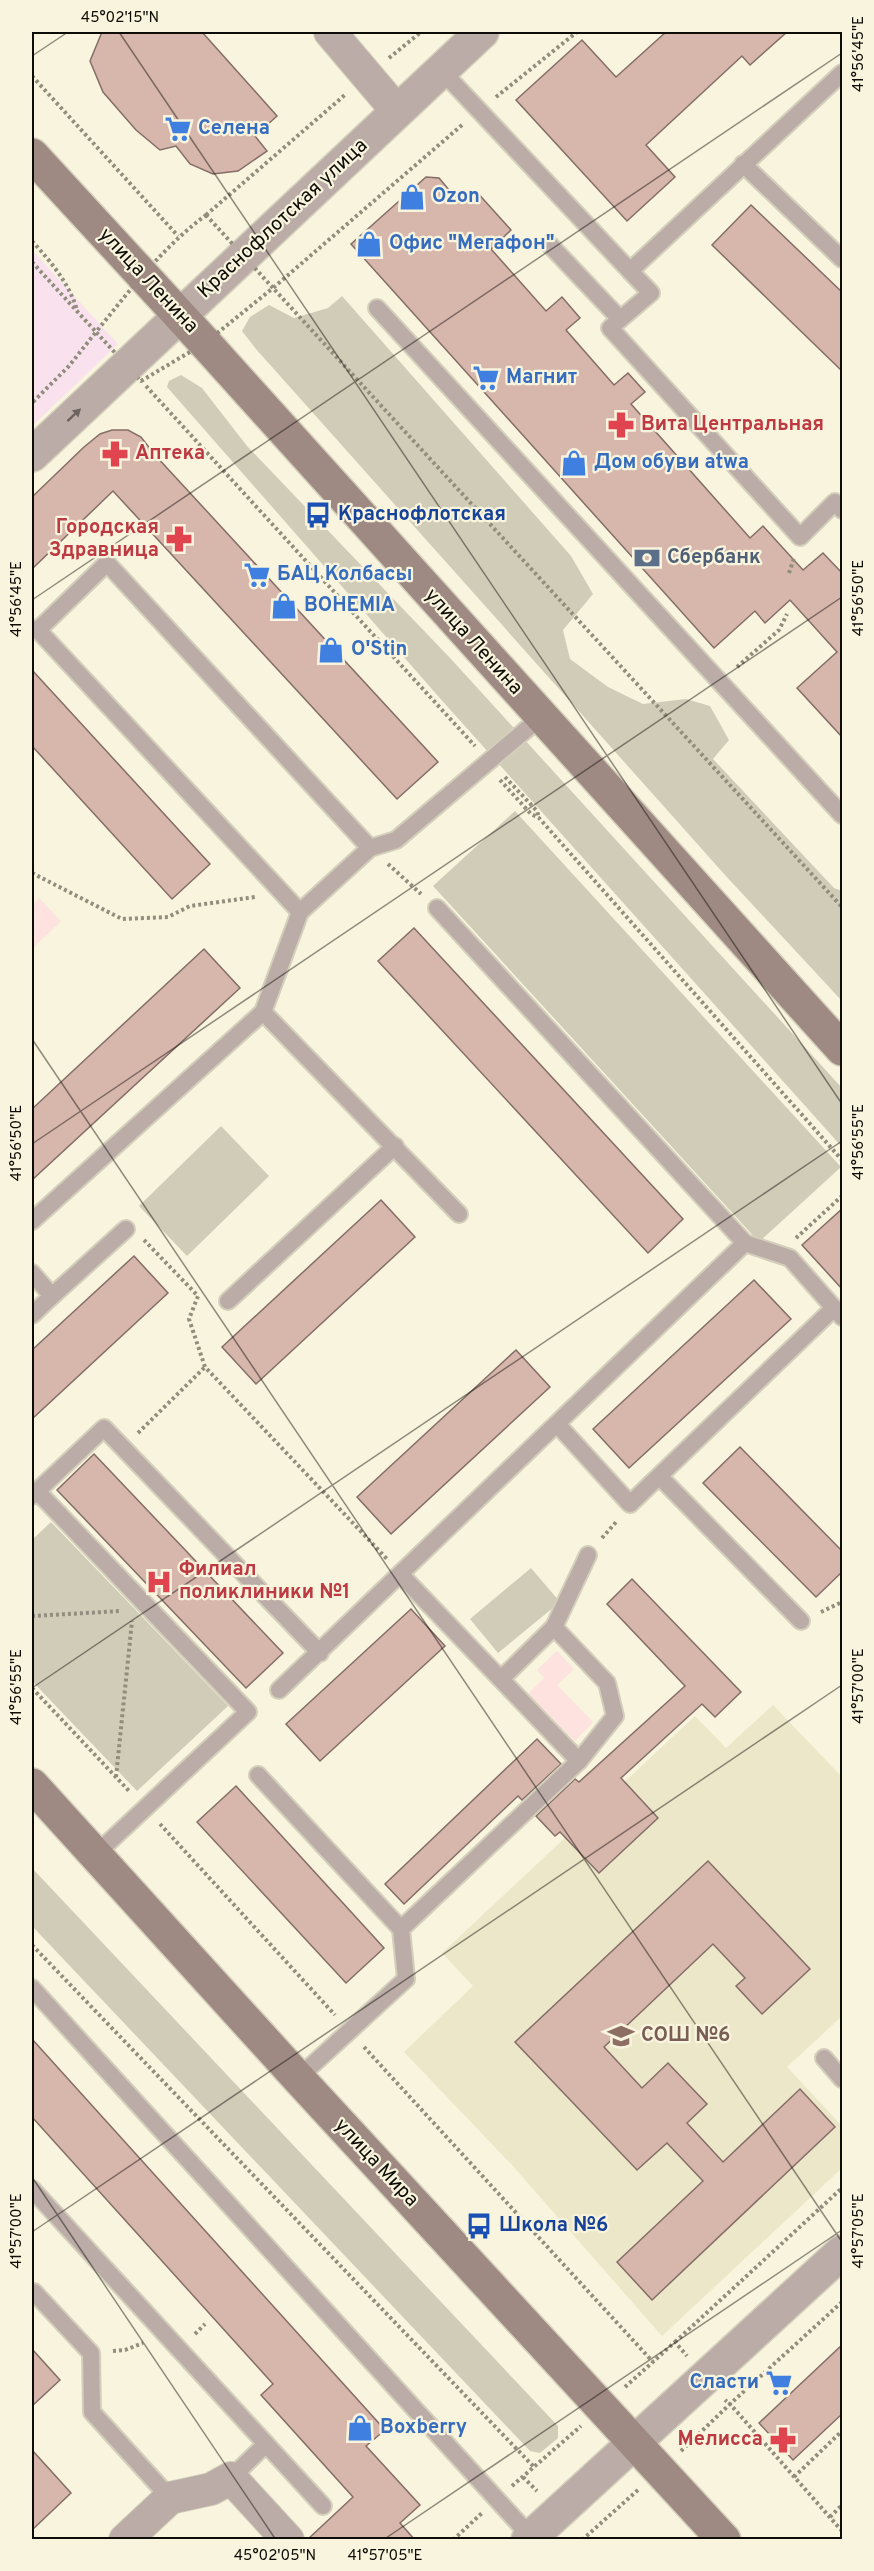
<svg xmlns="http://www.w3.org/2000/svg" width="874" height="2571" viewBox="0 0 874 2571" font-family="Overpass,sans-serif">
  <rect width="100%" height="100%" fill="#f8f4dd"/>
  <path fill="#f9e2ee" d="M32,250l86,94 -86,82z"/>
  <g fill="#fde2df">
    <path d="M39,898l22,23 -29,28v-44z"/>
    <path d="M557,1651l17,18 -17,16 36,37 -18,19 -47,-47 16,-16 -7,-8z"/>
  </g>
  <path fill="#ece7c9" d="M773,1705l69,72v239l-55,51 55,59v42l-180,168 -150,-171 -108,-113 69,-66 -31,-33 253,-237 31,32z"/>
  <g fill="#d0ccb8">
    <path d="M342,296l229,260 22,38 -30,36 7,29 38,28 35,17 43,-5 24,7 19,34 -16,19 121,129 8,3v110l-117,-126 -469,-526 -14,-18 8,-14 19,-12 25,13 34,-10z"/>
    <path d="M181,375l21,13 45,58 204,213 391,429v59l-404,-451 -271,-309 2,-6z"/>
    <path d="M515,811l326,356 -82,75 -326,-356z"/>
    <path d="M221,1126l48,50 -82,80 -48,-50z"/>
    <path d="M51,1522l177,184 -91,85 -105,-110v-141z"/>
    <path d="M531,1568l29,34 -62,51 -28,-34z"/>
    <path d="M32,1868l526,558v12l-18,15 -10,-2 -498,-525z"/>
  </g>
  <g fill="#d7b6ac" stroke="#846e67" stroke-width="1.5">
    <path d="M102,32h100l75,84 -22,20 12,15 -29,20 -25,3 -23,-10 -14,-18 -16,4 -24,-20 -33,-38 -13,-31z"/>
    <path d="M666,32h121l-37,33 -8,-9 -96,89 29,32 -48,44 -111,-121 66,-60 34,37z"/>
    <path d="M426,177l13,1 21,25 15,-13 36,40 -20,19 55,62 16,-14 18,21 -14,12 48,55 14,-12 17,19 -14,12 119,134 13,-12 40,44 20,-17 20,21v164l-46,-50 40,-36 -47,-52 -25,23 -10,-12 -41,37 -363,-404z"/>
    <path d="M751,205l92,88v79l-131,-127z"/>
    <path d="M112,430h16l13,7 14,18 283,307 -41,37 -284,-308 -81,78v-72l52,-50 16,-13z"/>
    <path d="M32,670l178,194 -38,35 -140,-153z"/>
    <path d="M414,928l269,291 -35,34 -270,-292z"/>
    <path d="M204,949l36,39 -208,192v-71z"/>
    <path d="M381,1200l34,37 -159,147 -34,-37z"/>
    <path d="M843,1208v82l-41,-45z"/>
    <path d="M134,1256l34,37 -136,126v-69z"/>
    <path d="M754,1280l37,39 -162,149 -36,-39z"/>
    <path d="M516,1350l34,37 -159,147 -34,-37z"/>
    <path d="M740,1447l103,105v19l-27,26 -113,-114z"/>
    <path d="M94,1454l189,199 -37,35 -189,-198z"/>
    <path d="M632,1579l109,113 -26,25 -13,-13 -81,74 37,40 -59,55 -39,-41 -5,4 -19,-20 39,-37 4,3 106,-96 -78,-82z"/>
    <path d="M411,1609l34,37 -125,115 -34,-37z"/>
    <path d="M537,1739l24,25 -39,36 -4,-4 -114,108 -19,-20z"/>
    <path d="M236,1786l148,162 -38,35 -149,-161z"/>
    <path d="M708,1861l102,108 -48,45 -26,-28 9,-8 -32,-34 -109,103 38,41 26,-25 39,41 -20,19 36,39 77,-73 35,38 -183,173 -35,-38 86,-81 -36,-38 -30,27 -122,-128z"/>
    <path d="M32,2039l353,391 -19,16 54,59 -20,18 15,17h-108l46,-43 -92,-102 12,-11 -241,-267z"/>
    <path d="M843,2344v69l-50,47 -34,-37z"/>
    <path d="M32,2349l28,31 -28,26z"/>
    <path d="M32,2450l39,43 -39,37z"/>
  </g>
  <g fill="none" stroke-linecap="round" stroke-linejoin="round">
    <g stroke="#d3cfbb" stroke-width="20">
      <g id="service">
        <path d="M441,70l189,201 212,-198"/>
        <path d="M743,164l99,95"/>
        <path d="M549,244l71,75"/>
        <path d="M630,271l21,22 -41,35 190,209 35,-35 7,8"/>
        <path d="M377,308l465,507"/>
        <path d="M32,629l6,1 262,282 70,-64 26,-8 145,-123"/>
        <path d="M38,630l69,-67 263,285"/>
        <path d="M437,908l308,335"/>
        <path d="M263,1012l196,202"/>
        <path d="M32,1221l231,-209 37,-100"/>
        <path d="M32,1273l20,23 -20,19"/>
        <path d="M52,1296l74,-67"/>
        <path d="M228,1301l167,-155"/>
        <path d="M557,1424l73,80 204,-196"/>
        <path d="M660,1477l141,144"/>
        <path d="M37,1491l211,221 -153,143"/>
        <path d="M32,1496l72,-68 216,225"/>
        <path d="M501,1679l53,-52"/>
        <path d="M279,1690l466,-447 45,15 52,59"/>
        <path d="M579,1761l36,-45 -8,-33 -53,-56 34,-72"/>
        <path d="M258,1775l143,154"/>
        <path d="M32,1988l499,549"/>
        <path d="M824,2058l18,21"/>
        <path d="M298,2078l108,-99 -5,-50 178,-168 -178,-186"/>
        <path d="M32,2189l291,317"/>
        <path d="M34,2292l57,61 1,59 78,86"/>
        <path d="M231,2478l35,-34"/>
      </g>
    </g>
    <g stroke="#d3cfbb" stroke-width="34">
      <g id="minor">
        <path d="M330,32l67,79"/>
        <path d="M125,2540l45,-42 41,-9 20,-11 57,62"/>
      </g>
    </g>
    <g stroke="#d3cfbb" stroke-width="36">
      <g id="tertiary">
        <path d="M32,455l450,-423"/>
        <path d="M528,2540l314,-288"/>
      </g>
    </g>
    <g stroke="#d3cfbb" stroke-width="36">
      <g id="secondary">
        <path d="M32,155l173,188 637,706"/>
        <path d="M32,1785l266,293 426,462"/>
      </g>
    </g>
    <g stroke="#918e7e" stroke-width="4" stroke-dasharray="3 3" stroke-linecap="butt">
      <path d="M389,58l32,-26"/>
      <path d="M32,76l146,160"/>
      <path d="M496,97l81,-65"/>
      <path d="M462,125l-189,163 569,619"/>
      <path d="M206,215l67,73 -68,55 -64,38 -45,-49c34,-42 66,-84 110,-117z"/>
      <path d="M206,215l140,-121"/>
      <path d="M32,241c19,21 37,42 45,69"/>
      <path d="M32,262l64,70 -27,34 -37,37"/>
      <path d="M146,386l329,360"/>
      <path d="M789,573l5,-15"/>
      <path d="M737,667l42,-37 8,-16"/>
      <path d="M505,777l32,34 2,7"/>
      <path d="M500,780l31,34 8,4 303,342"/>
      <path d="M388,864l33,30"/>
      <path d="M32,873l90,46 46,-2 22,-11 65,-9"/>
      <path d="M796,1238l46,-42"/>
      <path d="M144,1240l54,56 -9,23 16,48 182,192"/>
      <path d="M138,1433l67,-66"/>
      <path d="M602,1538l15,-17"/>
      <path d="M821,1612l21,-10"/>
      <path d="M32,1616l89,-5"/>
      <path d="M32,1688l98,104"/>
      <path d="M116,1777l16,-156"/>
      <path d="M160,1824l175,191"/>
      <path d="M32,1945l502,522"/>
      <path d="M364,2047l289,315"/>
      <path d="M842,2302l-112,102 112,127"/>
      <path d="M195,2334l10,-10"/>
      <path d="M675,2342l167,-154"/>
      <path d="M113,2351l12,-1 18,-7"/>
      <path d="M625,2387l50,-45 12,14"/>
      <path d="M681,2451l49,-47 -5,-4"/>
      <path d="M523,2477l14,14"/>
      <path d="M794,2477l48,-46"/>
      <path d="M512,2486l69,-60"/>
      <path d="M830,2517l12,-12"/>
      <path d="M453,2540l29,-27"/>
      <path d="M582,2540l56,-50"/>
    </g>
    <use href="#service" stroke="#bbaca7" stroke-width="16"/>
    <use href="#minor" stroke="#bbaca7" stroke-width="32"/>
    <use href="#tertiary" stroke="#bbaca7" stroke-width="33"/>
    <use href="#secondary" stroke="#9e8a82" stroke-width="33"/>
  </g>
  <defs><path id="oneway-solid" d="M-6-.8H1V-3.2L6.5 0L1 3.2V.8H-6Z" transform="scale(1.5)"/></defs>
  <use fill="#6d645f" href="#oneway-solid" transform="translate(74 415) rotate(-43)"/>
  <path fill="none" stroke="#0e0c06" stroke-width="1.5" stroke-opacity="0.45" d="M119,32l723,1072M32,56l36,-24M32,600l810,-547M32,1039l810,1203M32,1144l810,-547M32,1688l810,-547M32,2177l244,363M32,2232l810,-547M383,2540l459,-310"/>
  <defs>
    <g id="supermarket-bare" transform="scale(2.07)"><path d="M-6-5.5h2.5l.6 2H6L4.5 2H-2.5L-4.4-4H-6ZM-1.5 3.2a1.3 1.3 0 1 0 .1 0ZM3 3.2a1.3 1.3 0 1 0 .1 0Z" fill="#3f7fe0" stroke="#f8f4dd" stroke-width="2.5" paint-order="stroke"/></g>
    <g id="shop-bare" transform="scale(2.07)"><path d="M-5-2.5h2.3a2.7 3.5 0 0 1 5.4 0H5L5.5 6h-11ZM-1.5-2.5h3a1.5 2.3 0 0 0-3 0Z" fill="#3f7fe0" stroke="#f8f4dd" stroke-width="2.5" paint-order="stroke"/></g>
    <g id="pharmacy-bare" transform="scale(2.07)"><path d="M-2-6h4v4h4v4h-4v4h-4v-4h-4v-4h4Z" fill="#e0444e" stroke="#f8f4dd" stroke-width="2.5" paint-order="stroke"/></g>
    <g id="bus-bare" transform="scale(2.07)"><path d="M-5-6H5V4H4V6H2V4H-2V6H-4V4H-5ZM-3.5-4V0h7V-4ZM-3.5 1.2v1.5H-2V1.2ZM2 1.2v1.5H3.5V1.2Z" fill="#1a4fb4" stroke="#f8f4dd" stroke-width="2.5" paint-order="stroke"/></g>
    <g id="bank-bare" transform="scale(2.07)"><path d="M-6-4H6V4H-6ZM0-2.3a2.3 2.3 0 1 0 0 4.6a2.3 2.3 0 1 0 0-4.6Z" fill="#5c6f8a" stroke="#f8f4dd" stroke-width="2.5" paint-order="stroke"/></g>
    <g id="hospital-bare" transform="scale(2.07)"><path d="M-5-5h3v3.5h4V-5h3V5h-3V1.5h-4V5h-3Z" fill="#e0444e" stroke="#f8f4dd" stroke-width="2.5" paint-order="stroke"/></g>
    <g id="school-bare" transform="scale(2.07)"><path d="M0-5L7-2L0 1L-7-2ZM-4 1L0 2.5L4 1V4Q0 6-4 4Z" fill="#8d6e63" stroke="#f8f4dd" stroke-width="2.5" paint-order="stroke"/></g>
  </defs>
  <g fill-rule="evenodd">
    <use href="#supermarket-bare" x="178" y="129"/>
    <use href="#shop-bare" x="412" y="197"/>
    <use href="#shop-bare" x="369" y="244"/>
    <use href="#supermarket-bare" x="486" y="378"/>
    <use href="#pharmacy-bare" x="621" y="425"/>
    <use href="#pharmacy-bare" x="115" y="454"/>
    <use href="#shop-bare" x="574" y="463"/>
    <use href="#bus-bare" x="318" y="515"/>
    <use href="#pharmacy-bare" x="179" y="539"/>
    <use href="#bank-bare" x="647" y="558"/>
    <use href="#supermarket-bare" x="257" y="575"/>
    <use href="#shop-bare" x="284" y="606"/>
    <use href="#shop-bare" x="331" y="650"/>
    <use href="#hospital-bare" x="159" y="1582"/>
    <use href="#school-bare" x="621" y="2036"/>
    <use href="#bus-bare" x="479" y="2226"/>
    <use href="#supermarket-bare" x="779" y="2383"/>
    <use href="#shop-bare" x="360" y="2428"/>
    <use href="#pharmacy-bare" x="783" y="2440"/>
  </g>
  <g text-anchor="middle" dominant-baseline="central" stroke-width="4.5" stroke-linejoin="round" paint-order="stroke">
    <g font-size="20" font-weight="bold" fill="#366cbe" stroke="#f8f4dd" text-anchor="start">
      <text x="198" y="129">Селена</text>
      <text x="432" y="197">Ozon</text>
      <text x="389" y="244">Офис "Мегафон"</text>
      <text x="506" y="378">Магнит</text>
      <text x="594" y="463">Дом обуви atwa</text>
      <text x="277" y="575">БАЦ Колбасы</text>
      <text x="304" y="606">BOHEMIA</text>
      <text x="351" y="650">O'Stin</text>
      <text x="759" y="2383" text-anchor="end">Сласти</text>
      <text x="380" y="2428">Boxberry</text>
    </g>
    <g font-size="20" fill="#0e0c06" stroke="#f8f4dd">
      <text transform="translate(283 219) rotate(-43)">Краснофлотская улица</text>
      <text transform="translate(148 281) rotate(47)">улица Ленина</text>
      <text transform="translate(473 642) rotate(48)">улица Ленина</text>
      <text transform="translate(376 2163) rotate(47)">улица Мира</text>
    </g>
    <g font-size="20" font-weight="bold" fill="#be3a42" stroke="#f8f4dd" text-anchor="start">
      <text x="641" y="425">Вита Центральная</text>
      <text x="135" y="454">Аптека</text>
      <text x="159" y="528" text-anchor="end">Городская<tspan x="159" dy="23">Здравница</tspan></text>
      <text x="179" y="1570">Филиал<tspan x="179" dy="23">поликлиники №1</tspan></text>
      <text x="763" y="2440" text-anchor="end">Мелисса</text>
    </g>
    <g font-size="20" font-weight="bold" fill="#164399" stroke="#f8f4dd" text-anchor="start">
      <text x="338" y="515">Краснофлотская</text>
      <text x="499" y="2226">Школа №6</text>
    </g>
    <g font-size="20" font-weight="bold" fill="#4e5e75" stroke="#f8f4dd" text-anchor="start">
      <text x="667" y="558">Сбербанк</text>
    </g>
    <g font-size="20" font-weight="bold" fill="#785e54" stroke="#f8f4dd" text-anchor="start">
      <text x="641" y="2036">СОШ №6</text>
    </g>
  </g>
  <rect width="874" height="2571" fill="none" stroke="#f8f4dd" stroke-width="66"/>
  <rect x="33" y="33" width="808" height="2505" fill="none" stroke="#0e0c06" stroke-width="2"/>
  <g font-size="15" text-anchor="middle" fill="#0e0c06">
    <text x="120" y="22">45°02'15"N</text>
    <text transform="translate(858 54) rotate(-90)" y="5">41°56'45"E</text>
    <text transform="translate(858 598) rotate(-90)" y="5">41°56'50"E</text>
    <text transform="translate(16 599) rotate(-90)" y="5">41°56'45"E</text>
    <text transform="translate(858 1142) rotate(-90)" y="5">41°56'55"E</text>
    <text transform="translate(16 1143) rotate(-90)" y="5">41°56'50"E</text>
    <text transform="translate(858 1686) rotate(-90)" y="5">41°57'00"E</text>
    <text transform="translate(16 1687) rotate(-90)" y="5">41°56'55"E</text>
    <text transform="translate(858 2231) rotate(-90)" y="5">41°57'05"E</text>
    <text transform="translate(16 2231) rotate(-90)" y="5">41°57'00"E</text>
    <text x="275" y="2560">45°02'05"N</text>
    <text x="385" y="2560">41°57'05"E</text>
  </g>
</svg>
